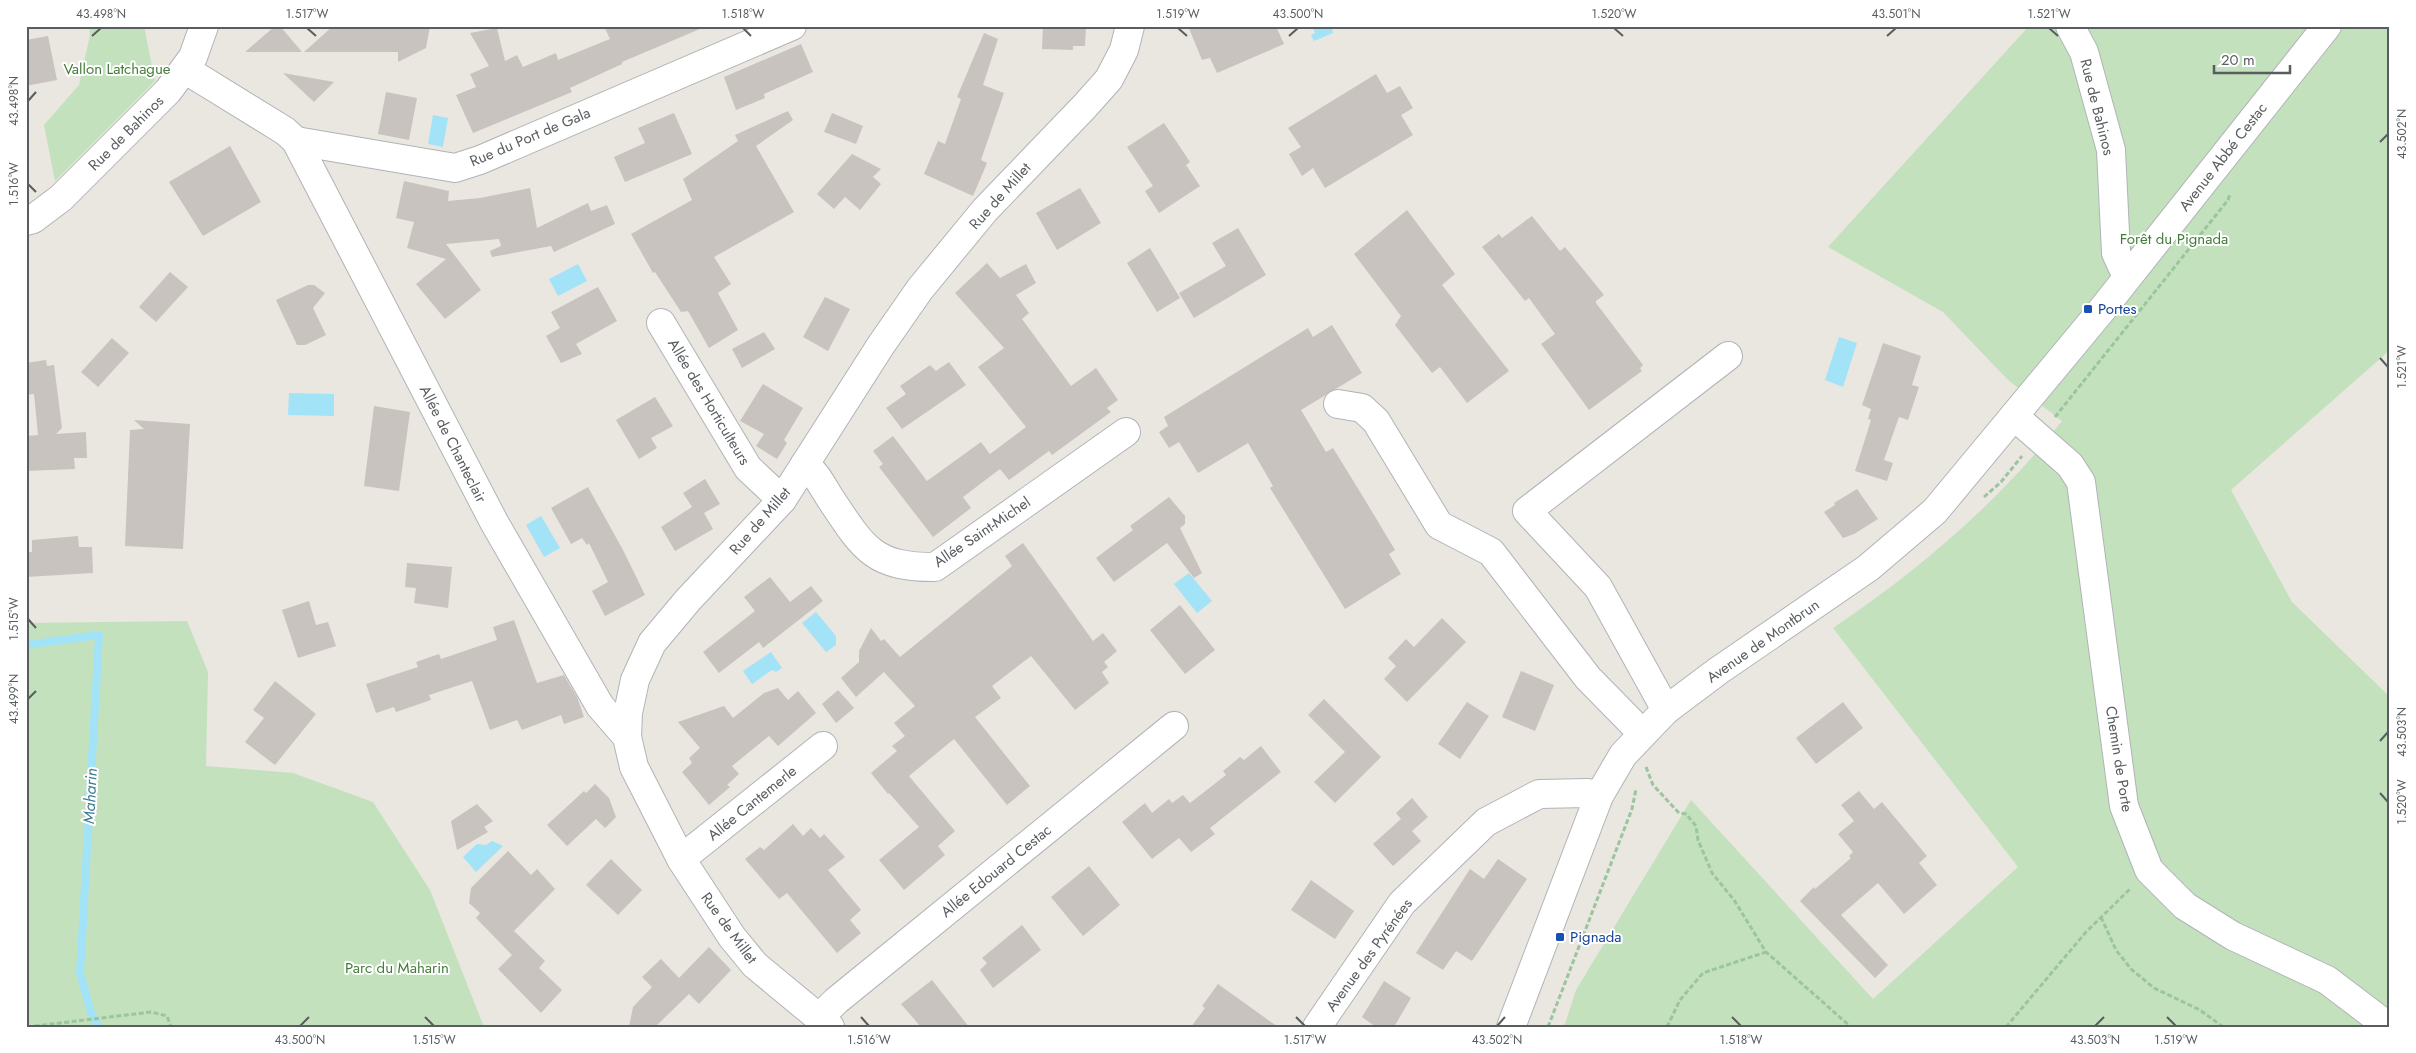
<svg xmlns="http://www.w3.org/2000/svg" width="2416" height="1053" viewBox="0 0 2416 1053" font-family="Jost,sans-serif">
  <rect width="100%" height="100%" fill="#eae6e0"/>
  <g fill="#c4e1bd">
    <path d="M89,26h55l11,55 -100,100 -11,-56 35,-40 11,-50z"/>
    <path d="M2029,26h361v324l-159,140 61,112 98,95v330h-826l12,-37 115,-190 182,199 145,-132 -185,-239c85,-57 166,-126 229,-207l-54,-41 -65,-68 -115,-65z"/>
    <path d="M187,621l21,51 -2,94 87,7 80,29 57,88 54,137h-458v-404z"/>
  </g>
  <g fill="#a3e3f7">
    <path d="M1312,26h19l2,7 -19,8 -3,-6 4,-2z"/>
    <path d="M433,115l15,3 -5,29 -15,-3z"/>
    <path d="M578,264l9,17 -29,15 -9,-17z"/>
    <path d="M1839,337l18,6 -14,44 -18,-7z"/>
    <path d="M289,393l45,1v22l-46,-1z"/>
    <path d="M541,516l19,32 -16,9 -18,-32z"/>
    <path d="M1189,573l23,28 -15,12 -23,-29z"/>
    <path d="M816,612l20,24v9l-10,7 -24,-29z"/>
    <path d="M771,652l11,16 -6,4 -4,-2 -20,14 -9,-13z"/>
    <path d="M492,841l11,5 -27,26 -13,-15 14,-13 9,1z"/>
  </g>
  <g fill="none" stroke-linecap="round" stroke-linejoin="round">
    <path stroke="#a3e3f7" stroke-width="8" d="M26,645l73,-10 -19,338 11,40 8,14"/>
  </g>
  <g fill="#c8c3bf">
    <path d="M275,26h5l22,26h-57z"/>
    <path d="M333,26h97l-4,22 -28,14v-10h-94z"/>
    <path d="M604,26h103l-85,36v2l-52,24 2,4 -99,41 -17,-38 20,-8 -6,-13 19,-8 -19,-33 27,-5 8,33 12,-6 6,12 33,-14 2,7 52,-21z"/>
    <path d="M1043,26h43l-1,20h-12v4l-31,-1z"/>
    <path d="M1188,26h88l8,18 -67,29 -7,-15 -8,2z"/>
    <path d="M984,33l14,6 -15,46 21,8 -23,67 6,3 -14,33 -49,-22 14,-33 7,3 16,-45 -4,-2z"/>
    <path d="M48,36l9,44 -31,6v-46z"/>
    <path d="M801,44l12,28 -49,22 1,4 -29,12 -12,-33z"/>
    <path d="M283,73l51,9 -20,20z"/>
    <path d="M1376,74l11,19 13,-7 13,22 -12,7 12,20 -88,53 -12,-20 -11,8 -13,-22 12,-7 -13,-19z"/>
    <path d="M386,92l31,6 -8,42 -31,-6z"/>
    <path d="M788,111l5,9 -37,26 38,66 -80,45 17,27 -13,9 20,37 -29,18 -21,-37 -7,1 -26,-40 -2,1 -22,-39 61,-34 -9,-21 55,-38 -3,-6z"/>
    <path d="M674,113l18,41 -67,28 -11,-25 31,-14 -7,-15z"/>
    <path d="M832,113l31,13 -7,18 -32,-12z"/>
    <path d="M1164,123l26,39 -4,3 14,21 -41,27 -14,-22 8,-5 -26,-39z"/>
    <path d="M230,146l31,56 -58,34 -34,-54z"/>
    <path d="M852,154l29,15 -8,8 8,7 -21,26 -15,-13 -11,12 -17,-15z"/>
    <path d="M404,181l45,10 -1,10 32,-3 50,-10 7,40 51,-25 3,8 16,-6 8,19 -61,28 -3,-6 -59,11 -2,-6 11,-5 -2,-7 -53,5 35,46 -36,29 -29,-35 30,-25 -39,-11 7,-26 -18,-4z"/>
    <path d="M1080,188l21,35 -44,27 -21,-37z"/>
    <path d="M1407,210l48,64 -13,11 67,86 -42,32 -27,-36 -8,6 -37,-48 6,-9 -47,-62z"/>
    <path d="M1532,216l28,35 5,-4 39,48 -8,6v2l47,62 -3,3 2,3 -53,39 -48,-66 14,-10 -26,-36 -4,3 -43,-54 17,-13 3,4z"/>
    <path d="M1238,228l28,47 -72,43 -15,-25 47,-27 -14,-23z"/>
    <path d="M1150,248l30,50 -23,14 -30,-49z"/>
    <path d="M987,263l13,15 26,-14 10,19 -20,12 13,18 -7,6 49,67 25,-18 22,32 -11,8 4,4 -59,43 -3,-4 -40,29 -9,-11 -37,28 8,11 -38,29 -54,-70 4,-3 -10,-13 20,-15 34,45 54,-39 9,12 36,-27 -48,-60 26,-19 -49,-55z"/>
    <path d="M170,272l18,15 -32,35 -17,-15z"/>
    <path d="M308,285h6l11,8 -12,15 13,27 -21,10h-8l-21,-45z"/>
    <path d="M598,287l19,34 -41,23 6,10 -21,9 -15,-27 14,-8 -9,-16z"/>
    <path d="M825,297l25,12 -22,42 -25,-14z"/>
    <path d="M1332,325l30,48 -61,37 25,42 7,-4 32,52 30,50 -6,4 12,20 -56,35 -75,-121 3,-2 -25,-43 -50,30 -19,-31 -10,6 -10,-16 9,-6 -4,-9 144,-89 5,9z"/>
    <path d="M764,332l11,17 -33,19 -10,-19z"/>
    <path d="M112,338l17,15 -31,34 -17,-15z"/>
    <path d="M1883,343l38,13 -9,29 7,2 -11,33 -9,-3 -15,43 9,3 -6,18 -32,-10 16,-51 -3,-1 3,-10 -9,-4z"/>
    <path d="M46,360l1,6 7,-1 8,63 -6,6 30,-2 1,26h-13l1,11 -49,2v-35l12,-1 -4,-41 -8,1v-32z"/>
    <path d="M949,362l17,23 -64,44 -16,-21 20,-14 -6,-8 30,-21 6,6z"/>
    <path d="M763,384l40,24 -19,32 3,3 -10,16 -21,-13 8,-12 -24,-13z"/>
    <path d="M655,397l18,29 -22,12 6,10 -18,11 -23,-39z"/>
    <path d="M374,406l36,6 -11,79 -35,-5z"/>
    <path d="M134,420l56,4 -7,125 -58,-3 5,-116 14,-1z"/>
    <path d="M705,479l15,25 -16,9 9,16 -38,22 -14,-24 31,-20 -9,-14z"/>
    <path d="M588,487l35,63 22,45 -40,21 -13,-25 16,-9 -19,-39 -2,2 -5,-7 -11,6 -20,-36z"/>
    <path d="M1857,489l21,30 -24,15 -11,4 -19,-26 11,-7 -1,-2z"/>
    <path d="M1169,497l16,19v8l-5,4 22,45 -8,5 -27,-35 -53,39 -18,-24 37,-28 -3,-4z"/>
    <path d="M78,536l1,11h13l1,26 -67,4v-25h6v-12z"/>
    <path d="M1023,543l70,98 10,-8 14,18 -13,11 4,5 -6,5 7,11 -34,27 -44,-54 -39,30 9,12 -26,19 55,69 -23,19 -53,-66 -45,37 46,55 -17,15 7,9 -41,35 -25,-30 40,-33 -30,-34 -1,1 -17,-21 26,-22 -5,-5 13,-10 -11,-13 21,-17 -31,-34 -28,25 -15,-19 18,-16v-11l12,-23 10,13 3,-2 16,18 112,-91 -7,-10z"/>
    <path d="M407,563l45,4 -4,41 -34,-5 2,-15 -11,-1z"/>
    <path d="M770,577l20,25 21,-16 12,15 -60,47 -4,-6 -40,31 -16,-21 52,-41 -11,-14z"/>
    <path d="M309,601l7,24 12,-3 8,24 -38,12 -16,-48z"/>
    <path d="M1180,605l35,45 -30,24 -35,-44z"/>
    <path d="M1442,618l24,24 -59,60 -23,-23 12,-13 -8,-8 18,-19 8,8z"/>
    <path d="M514,620l23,63 27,-8 13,22 7,20 -20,7 -3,-9 -39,15 -5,-10 -27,10 -18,-49 -43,14 2,5 -35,12 -2,-5 -18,6 -10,-29 52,-17 -2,-5 23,-8 2,5 56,-19 -4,-13z"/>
    <path d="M1521,671l33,14 -19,46 -33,-14z"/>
    <path d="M275,681l41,33 -41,51 -30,-23 19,-24 -11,-8z"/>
    <path d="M778,688l10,12 10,-9 18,22 -38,33 -9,-10 -37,30 7,8 -12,11 3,2 -21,18 -27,-33 10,-9 -3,-5 11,-10 -22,-26 46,-16 9,12 31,-25z"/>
    <path d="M838,690l16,18 -18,15 -14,-19z"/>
    <path d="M1324,699l57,58 -46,46 -21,-21 31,-30 -37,-37z"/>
    <path d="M1467,702l22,14 -29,43 -22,-15z"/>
    <path d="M1843,702l20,26 -47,36 -20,-26z"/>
    <path d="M1261,746l20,26 -71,56 5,6 -24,18 -12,-14 -27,21 -30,-37 23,-19 7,10 17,-14 3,4 11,-8 7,8 36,-28 -3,-4 17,-14 4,3z"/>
    <path d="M595,784l14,14 7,19 -11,11 -9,-9 -29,27 -20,-21 37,-34 2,2z"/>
    <path d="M1859,791l15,18 8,-7 45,54 -8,7 18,22 -33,29 -26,-31 -37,32 47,50 -13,13 -75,-77 14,-14 1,2 36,-31 -2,-2 4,-4 -15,-18 16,-13 -13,-16z"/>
    <path d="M1412,798l16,19 -16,14 9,10 -28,25 -20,-22 28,-25 -5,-6z"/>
    <path d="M477,804l16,17 -9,6 4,5 -31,18 -6,-29z"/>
    <path d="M793,824l10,12 8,-8 9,10 4,-4 21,23 -17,13 33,40 -11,10 11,13 -24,20 -50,-60 -8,6 -34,-40 15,-12 4,3z"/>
    <path d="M508,851l23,24 6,-6 18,20 -41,42 31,30 -6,7 23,22 -21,23 -43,-44 14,-14 -36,-37 4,-5 -11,-10 2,-15z"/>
    <path d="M611,859l31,31 -24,25 -32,-30z"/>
    <path d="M1498,859l29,20 -55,82 -16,-10 -13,19 -27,-17 54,-84 14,10z"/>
    <path d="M1089,866l31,39 -37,31 -32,-39z"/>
    <path d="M1311,880l43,31 -19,28 -44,-29z"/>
    <path d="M1022,925l19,25 -48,38 -13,-18 7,-7 -5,-5z"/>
    <path d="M709,947l22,23 -32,34 -10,-10 -34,33h-26l4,-20 19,-20 -10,-10 19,-18 18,19z"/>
    <path d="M932,980l37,47h-48l-20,-23z"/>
    <path d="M1384,981l27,17 -17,29h-18l-14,-10z"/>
    <path d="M1218,984l60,43h-87l14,-19 -3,-2z"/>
  </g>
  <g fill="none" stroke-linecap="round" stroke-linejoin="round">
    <g stroke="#b0b4b7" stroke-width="30">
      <g id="minor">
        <path d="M2070,26l14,26 27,98 5,103 11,24"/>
        <path d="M186,70l99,61 11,10 159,27 25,-8 312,-134"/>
        <path d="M296,141l198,381 106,184 27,31"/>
        <path d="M26,221l7,-2 28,-21 107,-107 25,-34 11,-31"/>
        <path d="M661,323l87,145 34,32"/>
        <path d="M1338,404l24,4 14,13 63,104 52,27 97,126 54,55"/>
        <path d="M2014,416l56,49 11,17 43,324 25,64 36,36 48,30 94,44 62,47"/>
        <path d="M805,464c14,12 19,26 29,40 31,47 42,63 101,63l191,-135"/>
        <path d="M1666,710l-68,-123 -71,-76 201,-155"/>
        <path d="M681,859l142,-113"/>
        <path d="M819,1018l17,-17 338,-275"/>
        <path d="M830,1027l-75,-62 -23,-28 -51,-78 -47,-92 -7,-30 1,-24 7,-33 17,-37 36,-43 94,-100 99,-155 39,-56 65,-79 100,-104 24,-27 15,-29 6,-24"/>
        <path d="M1317,1027l85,-124 84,-81 53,-28 49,-1 11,3"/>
        <path d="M1511,1027l88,-231 24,-41 43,-45 52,-39 150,-103 67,-57 166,-200 226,-285"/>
      </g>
    </g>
    <g stroke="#9bc59e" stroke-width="3" stroke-dasharray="5 2.5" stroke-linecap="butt">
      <path d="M2055,417l173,-217 2,-6"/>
      <path d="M1984,497l17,-15 21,-26"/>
      <path d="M1646,767l7,18 26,28 7,1 10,12 2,14 14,33 22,27 32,52 85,75"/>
      <path d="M2101,917l15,33 15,19 23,19 46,22 23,17"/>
      <path d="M27,1027l124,-15 16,4 4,11"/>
      <path d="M1548,1027l84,-218 4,-20"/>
      <path d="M1667,1027l13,-27 23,-27 63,-21"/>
      <path d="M2006,1027l80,-95 45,-44"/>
    </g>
    <use href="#minor" stroke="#fff" stroke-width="28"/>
  </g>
  <path fill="none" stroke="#585d60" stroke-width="2" d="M307,28l9,8M743,28l8,8M1178,28l9,8M1614,28l9,8M2049,28l9,8M92,36l9,-8M1289,36l9,-8M1887,36l9,-8M28,101l8,-9M2380,142l8,-8M28,184l8,8M2380,358l8,9M28,619l8,9M28,699l8,-8M2380,741l8,-9M2380,793l8,9M425,1017l9,9M861,1017l8,9M1296,1017l9,9M1732,1017l9,9M2167,1017l9,9M300,1026l9,-9M1497,1026l8,-9M2095,1026l9,-9"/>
  <g fill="#1a4fb4" stroke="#fff" stroke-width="2">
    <rect x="2083" y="304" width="10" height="10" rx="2.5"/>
    <rect x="1555" y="932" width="10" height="10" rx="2.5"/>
  </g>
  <g text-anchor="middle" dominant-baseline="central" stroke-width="4" stroke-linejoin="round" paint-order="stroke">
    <g font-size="15" fill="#447d3a" stroke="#fff">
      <text x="117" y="69">Vallon Latchague</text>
      <text x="2174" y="239">Forêt du Pignada</text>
      <text x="397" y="968">Parc du Maharin</text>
    </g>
    <g font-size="15" fill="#585d60" stroke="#fff">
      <text transform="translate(2097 107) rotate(76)">Rue de Bahinos</text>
      <text transform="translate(126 133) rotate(-45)">Rue de Bahinos</text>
      <text transform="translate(530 137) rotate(-23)">Rue du Port de Gala</text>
      <text transform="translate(2223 157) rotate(-52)">Avenue Abbé Cestac</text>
      <text transform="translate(1000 196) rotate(-48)">Rue de Millet</text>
      <text transform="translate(709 402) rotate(59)">Allée des Horticulteurs</text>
      <text transform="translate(453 444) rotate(63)">Allée de Chanteclair</text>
      <text transform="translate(760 521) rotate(-49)">Rue de Millet</text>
      <text transform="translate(982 532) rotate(-34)">Allée Saint-Michel</text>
      <text transform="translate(1763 641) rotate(-35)">Avenue de Montbrun</text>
      <text transform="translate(2119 759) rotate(81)">Chemin de Porte</text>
      <text transform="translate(752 803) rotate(-39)">Allée Cantemerle</text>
      <text transform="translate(996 871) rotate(-39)">Allée Edouard Cestac</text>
      <text transform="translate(729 928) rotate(54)">Rue de Millet</text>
      <text transform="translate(1369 955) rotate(-54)">Avenue des Pyrénées</text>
    </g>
    <g font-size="15" fill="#164399" stroke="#fff" text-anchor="start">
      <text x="2098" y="309">Portes</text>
      <text x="1570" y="937">Pignada</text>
    </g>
    <g font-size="16" font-style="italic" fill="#3e7b96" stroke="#fff">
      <text transform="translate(90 796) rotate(-87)">Maharin</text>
    </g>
  </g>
  <rect width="2416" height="1053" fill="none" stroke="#ffffff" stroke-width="55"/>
  <path d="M2214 65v8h76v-8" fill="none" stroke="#585d60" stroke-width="2.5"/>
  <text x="2221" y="65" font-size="15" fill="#585d60" stroke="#ffffff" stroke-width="4" paint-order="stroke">20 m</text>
  <rect x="28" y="28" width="2360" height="998" fill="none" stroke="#585d60" stroke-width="2"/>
  <g font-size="12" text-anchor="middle" fill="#585d60">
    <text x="101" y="18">43.498°N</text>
    <text x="307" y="18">1.517°W</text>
    <text x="743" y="18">1.518°W</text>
    <text x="1178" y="18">1.519°W</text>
    <text x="1298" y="18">43.500°N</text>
    <text x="1614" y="18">1.520°W</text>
    <text x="1896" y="18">43.501°N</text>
    <text x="2049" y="18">1.521°W</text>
    <text transform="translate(14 101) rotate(-90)" y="4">43.498°N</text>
    <text transform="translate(2402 134) rotate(-90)" y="4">43.502°N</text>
    <text transform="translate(14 184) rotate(-90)" y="4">1.516°W</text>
    <text transform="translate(2402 367) rotate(-90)" y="4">1.521°W</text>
    <text transform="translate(14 619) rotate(-90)" y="4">1.515°W</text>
    <text transform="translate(14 699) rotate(-90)" y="4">43.499°N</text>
    <text transform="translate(2402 732) rotate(-90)" y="4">43.503°N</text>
    <text transform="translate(2402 802) rotate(-90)" y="4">1.520°W</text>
    <text x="300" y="1044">43.500°N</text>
    <text x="434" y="1044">1.515°W</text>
    <text x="869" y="1044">1.516°W</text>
    <text x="1305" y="1044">1.517°W</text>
    <text x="1497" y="1044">43.502°N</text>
    <text x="1741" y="1044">1.518°W</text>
    <text x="2095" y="1044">43.503°N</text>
    <text x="2176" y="1044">1.519°W</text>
  </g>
</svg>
